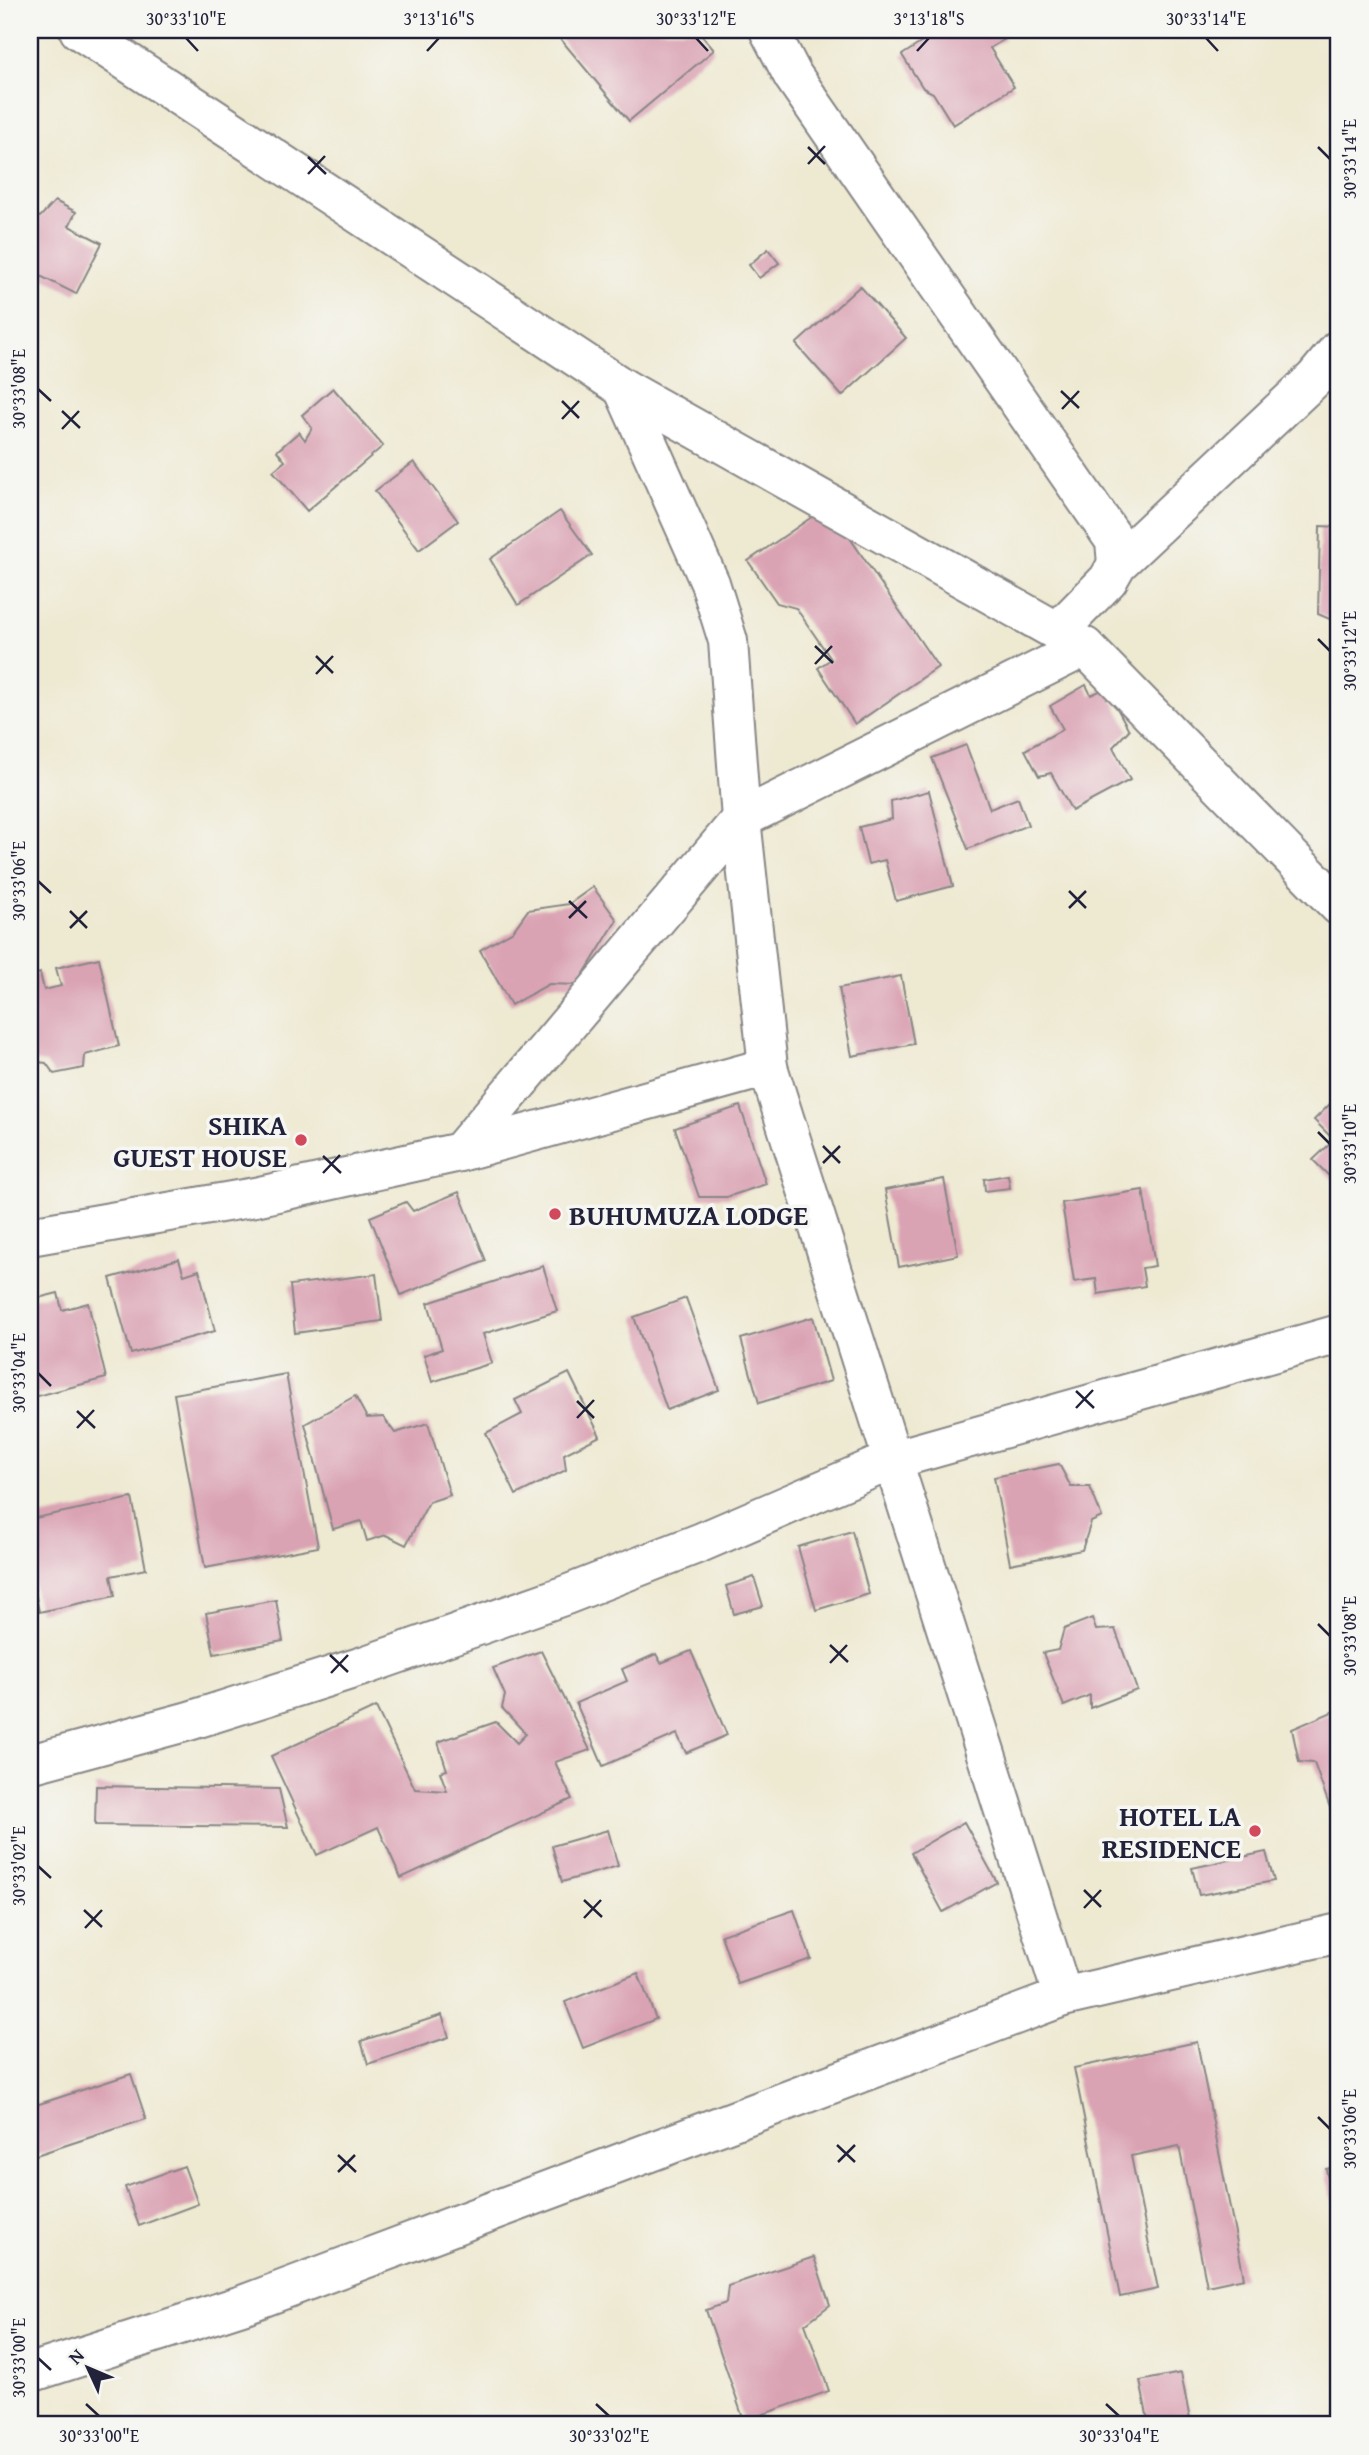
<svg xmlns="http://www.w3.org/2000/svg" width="1369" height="2455" viewBox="0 0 1369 2455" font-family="'Gentium Book Plus',serif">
  <rect width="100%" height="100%" fill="#f6f6f2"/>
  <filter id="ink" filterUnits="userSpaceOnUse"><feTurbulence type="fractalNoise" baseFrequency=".0143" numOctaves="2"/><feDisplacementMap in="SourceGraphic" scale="14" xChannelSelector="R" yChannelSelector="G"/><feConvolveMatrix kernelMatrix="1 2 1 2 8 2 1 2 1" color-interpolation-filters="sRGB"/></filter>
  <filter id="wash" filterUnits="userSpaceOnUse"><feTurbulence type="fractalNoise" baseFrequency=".00686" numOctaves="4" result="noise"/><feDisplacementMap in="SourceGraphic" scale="28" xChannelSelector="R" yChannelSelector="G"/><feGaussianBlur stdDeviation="1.57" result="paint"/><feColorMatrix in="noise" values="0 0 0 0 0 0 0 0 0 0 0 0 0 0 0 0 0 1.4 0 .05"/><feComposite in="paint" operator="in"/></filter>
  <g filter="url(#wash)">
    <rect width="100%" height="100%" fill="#eee9d1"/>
    <g id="blocks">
      <g fill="#daa3b4">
        <path d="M553,30h144l17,20 -85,71z"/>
        <path d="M933,30h66l6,9 -15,9 24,39 -61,38 -20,-32 -10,-5 -21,-33 31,-20z"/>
        <path d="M55,201l21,11 -7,14 33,17 -26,51 -46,-23v-56l10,2z"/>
        <path d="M768,249l11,14 -20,15 -10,-13z"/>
        <path d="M860,286l46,52 -64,58 -46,-52z"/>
        <path d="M333,388l50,58 -76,65 -34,-40 12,-10 -8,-10 22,-19 6,8 7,-12 -10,-13z"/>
        <path d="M414,462l44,59 -39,29 -44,-59z"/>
        <path d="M828,506l110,161 -83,57 -37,-56 13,-9 -35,-51 -19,-5 -29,-42z"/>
        <path d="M560,511l32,44 -74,50 -28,-46z"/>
        <path d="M1320,526l19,1v96l-21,-9z"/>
        <path d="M1086,685l5,10 15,-7 23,42 -16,17 17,33 -58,31 -21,-38 -12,3 -14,-26 38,-21 -13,-23z"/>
        <path d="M966,745l24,64 28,-11 10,27 -60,24 -36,-91z"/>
        <path d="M929,791l24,95 -57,15 -11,-41 -17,4 -9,-37 33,-8 -1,-18z"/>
        <path d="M593,887l24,33 -40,65 -28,-1 -38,21 -31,-55 33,-19 15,-21 41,-6z"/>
        <path d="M99,958l20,88 -34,9 -1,13 -30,6 -8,-11 -16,-2v-85l10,-3 4,17 17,-4 -5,-18z"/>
        <path d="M901,976l13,68 -62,12 -13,-68z"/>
        <path d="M1339,1095v91l-26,-26 21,-20 -20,-20z"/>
        <path d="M740,1106l26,78 -39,13h-28l-24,-69z"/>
        <path d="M1008,1175l2,13 -25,3 -1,-12z"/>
        <path d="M944,1179l14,76 -59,12 -14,-77z"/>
        <path d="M1143,1190l12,76 -13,2 3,18 -47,8 -2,-15 -22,3 -12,-79z"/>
        <path d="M459,1192l27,69 -85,34 -31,-78 36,-15 7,9z"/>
        <path d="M179,1259l5,16 15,-5 16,61 -84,23 -21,-76z"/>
        <path d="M543,1266l14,45 -74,23 9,29 -60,19 -8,-27 18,-6 -14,-46z"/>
        <path d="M376,1274l6,47 -87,12 -5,-48z"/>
        <path d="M58,1293l4,17 26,-7 18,75 -76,20v-98z"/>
        <path d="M686,1298l33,92 -52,20 -33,-93z"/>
        <path d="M813,1317l18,64 -72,22 -18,-64z"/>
        <path d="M569,1373l31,63 -36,18 2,16 -50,25 -30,-62 36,-19 -7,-14z"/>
        <path d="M286,1374l32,173 -113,21 -31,-174z"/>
        <path d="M355,1396l12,22 16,-1 12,16 33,-10 22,72 -21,7 -23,43 -20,-10 -19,6 -6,-20 -28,8 -28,-105z"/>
        <path d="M1059,1464l12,23h19l12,30 -11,5 -9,28 -72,14 -16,-87z"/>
        <path d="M132,1498l14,71 -35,7 4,20 -76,16 -9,-45v-48z"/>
        <path d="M852,1531l17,63 -53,16 -18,-63z"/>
        <path d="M754,1577l9,29 -29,8 -8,-28z"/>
        <path d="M276,1600l7,41 -69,13 -8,-41z"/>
        <path d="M1092,1618l4,12 19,-1 22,61 -47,18v-13l-26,11 -21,-53 15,-3 6,-21z"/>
        <path d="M541,1651l49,99 -35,12 17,37 -171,79 -23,-51 -61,28 -46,-99 105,-49 39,82 32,2 -7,-19 7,-2 -9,-28 58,-20 21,21 9,-9 -24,-26 3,-13 -12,-27z"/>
        <path d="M691,1651l36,84 -41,18 -9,-19 -74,32 -27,-63 51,-22 -5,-12 34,-15 5,9z"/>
        <path d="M1339,1709v106l-6,1 -19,-53 -15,-1 -7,-33z"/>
        <path d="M96,1786l183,3 9,38 -193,-2z"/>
        <path d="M964,1822l33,60 -54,30 -32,-59z"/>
        <path d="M608,1830l10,36 -56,16 -10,-36z"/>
        <path d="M1266,1852l8,29 -75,14 -7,-27z"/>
        <path d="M794,1910l17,49 -73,25 -17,-49z"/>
        <path d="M638,1973l18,46 -73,29 -18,-46z"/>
        <path d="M442,2015l7,22 -81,27 -7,-23z"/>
        <path d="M1197,2042l47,236 -37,8 -28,-140 -48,10 27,133 -38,8 -46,-229z"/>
        <path d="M131,2074l15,45 -116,38v-50z"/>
        <path d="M184,2166l14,38 -59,22 -14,-39z"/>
        <path d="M1339,2166v57l-1,1 -12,-55z"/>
        <path d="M814,2257l16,48 -25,19 24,67 -85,30 -38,-111 20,-7 2,-17z"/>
        <path d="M1181,2373l10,52h-42l-9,-44z"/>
      </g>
    </g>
  </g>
  <g filter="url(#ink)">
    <use href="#blocks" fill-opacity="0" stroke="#888686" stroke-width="2"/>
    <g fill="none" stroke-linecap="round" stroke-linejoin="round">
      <g stroke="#888686" stroke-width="42">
        <g id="minor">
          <path d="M769,30l24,46 322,465 2,23"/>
          <path d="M623,388l87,195 18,58 13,178 27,248 295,930"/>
          <path d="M1058,631l50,-51 9,-16 198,-186 24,-29"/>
          <path d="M460,1152l308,-85"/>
          <path d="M30,1236l225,-39 205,-45 281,-333 344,-172"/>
          <path d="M30,1764l159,-43 174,-55 203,-71 136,-53 190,-82 447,-126"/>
          <path d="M30,2373l215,-69 818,-307 276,-64"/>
        </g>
      </g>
      <g stroke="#888686" stroke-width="42">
        <path id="secondary" d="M79,30l544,358 462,259 254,259"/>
      </g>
      <use href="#minor" stroke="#fff" stroke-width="38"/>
      <use href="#secondary" stroke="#fff" stroke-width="38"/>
    </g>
  </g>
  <path fill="none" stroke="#22223b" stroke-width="2.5" d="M186,38l12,13M696,38l12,13M1206,38l12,13M427,51l12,-13M917,51l12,-13M808,147l17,17M1318,147l12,12M308,157l18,17M808,164l17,-18M308,174l17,-18M38,389l13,12M1061,391l18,17M562,401l17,17M1062,409l17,-18M62,411l18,17M562,419l17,-18M62,429l17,-18M1318,639l12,12M815,646l18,17M316,656l17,17M815,664l17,-18M316,674l17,-18M38,881l13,12M1069,891l17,17M569,901l18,17M1069,908l17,-17M70,911l17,17M569,918l17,-17M70,928l17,-17M1318,1132l12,12M823,1146l17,17M323,1156l18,17M823,1163l17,-17M323,1173l17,-18M38,1373l13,13M1076,1391l18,17M577,1401l17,17M1076,1408l17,-18M77,1411l18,17M577,1418l17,-18M77,1428l17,-18M1318,1624l12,12M830,1645l18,17M330,1655l18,17M830,1663l17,-18M331,1673l17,-18M38,1866l13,12M1084,1890l17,17M584,1900l18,17M1084,1908l17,-18M84,1910l18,17M584,1918l17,-18M85,1928l17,-18M1318,2117l12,12M837,2145l18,17M338,2155l18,17M838,2162l17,-17M338,2172l17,-17M38,2358l13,12M86,2404l13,12M596,2404l13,12M1106,2404l13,12"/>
  <g fill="#d1495b" stroke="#f6f6f2" stroke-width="2.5">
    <circle cx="301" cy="1140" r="7"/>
    <circle cx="555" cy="1214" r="7"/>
    <circle cx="1255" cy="1831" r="7"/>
  </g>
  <g text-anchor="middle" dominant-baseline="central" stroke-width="7" stroke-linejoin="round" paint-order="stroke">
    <g font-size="28" font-weight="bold" fill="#22223b" stroke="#f6f6f2" text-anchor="end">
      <text x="287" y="1124">SHIKA<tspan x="287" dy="32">GUEST HOUSE</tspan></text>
      <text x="569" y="1214" text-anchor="start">BUHUMUZA LODGE</text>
      <text x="1241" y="1815">HOTEL LA<tspan x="1241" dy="32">RESIDENCE</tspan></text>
    </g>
  </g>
  <rect width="1369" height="2455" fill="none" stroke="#f6f6f2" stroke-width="77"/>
  <g transform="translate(88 2368) rotate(314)" stroke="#f6f6f2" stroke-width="5" paint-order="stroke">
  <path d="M0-5L12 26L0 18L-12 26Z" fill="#22223b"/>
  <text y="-10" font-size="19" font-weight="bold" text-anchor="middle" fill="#22223b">N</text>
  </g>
  <rect x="38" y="38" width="1292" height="2378" fill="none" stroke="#22223b" stroke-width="2.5"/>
  <g font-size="18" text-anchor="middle" fill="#22223b">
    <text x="186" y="25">30°33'10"E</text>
    <text x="439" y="25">3°13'16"S</text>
    <text x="696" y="25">30°33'12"E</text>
    <text x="929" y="25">3°13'18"S</text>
    <text x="1206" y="25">30°33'14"E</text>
    <text transform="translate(1350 159) rotate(-90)" y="6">30°33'14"E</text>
    <text transform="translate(19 389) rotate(-90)" y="6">30°33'08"E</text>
    <text transform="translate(1350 651) rotate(-90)" y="6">30°33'12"E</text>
    <text transform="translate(19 881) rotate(-90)" y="6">30°33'06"E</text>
    <text transform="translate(1350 1144) rotate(-90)" y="6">30°33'10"E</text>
    <text transform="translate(19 1373) rotate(-90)" y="6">30°33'04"E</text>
    <text transform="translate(1350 1636) rotate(-90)" y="6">30°33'08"E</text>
    <text transform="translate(19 1866) rotate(-90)" y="6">30°33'02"E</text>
    <text transform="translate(1350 2129) rotate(-90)" y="6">30°33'06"E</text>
    <text transform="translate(19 2358) rotate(-90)" y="6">30°33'00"E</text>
    <text x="99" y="2442">30°33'00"E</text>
    <text x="609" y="2442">30°33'02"E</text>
    <text x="1119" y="2442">30°33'04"E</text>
  </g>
</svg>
